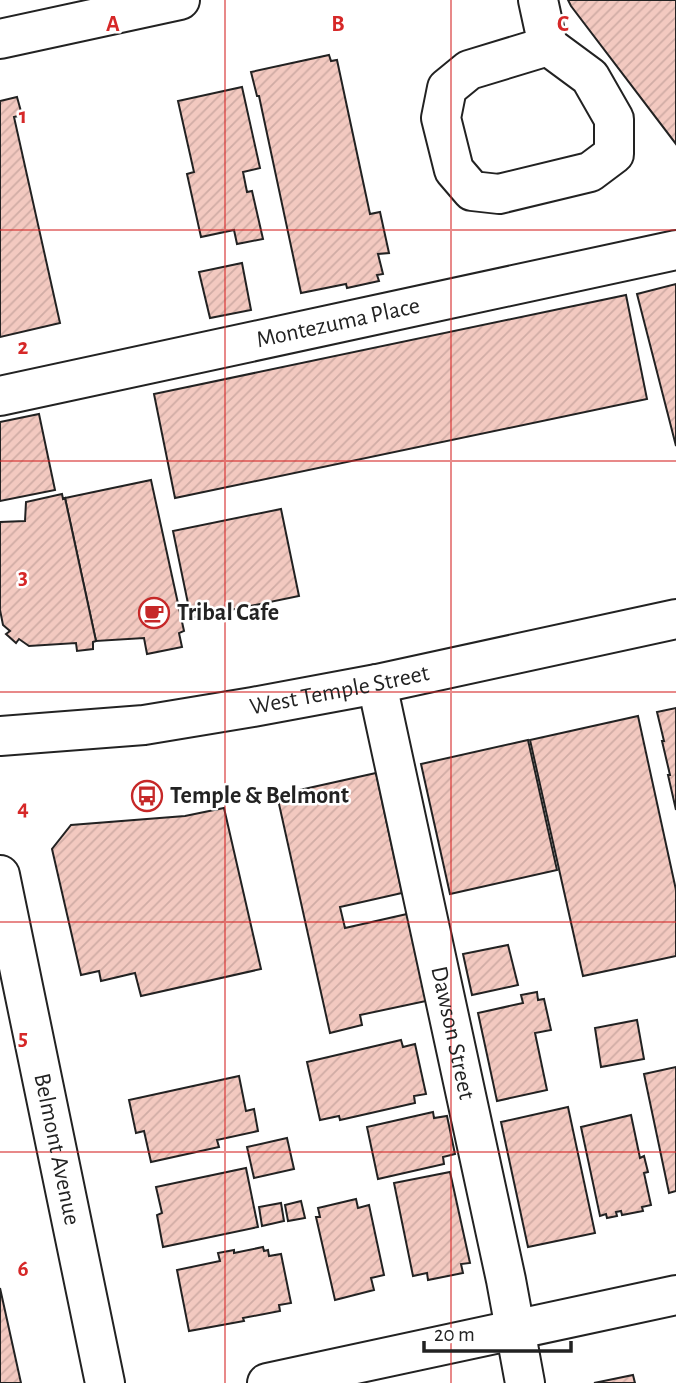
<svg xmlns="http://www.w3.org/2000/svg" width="676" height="1383" viewBox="0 0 676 1383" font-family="'Alegreya Sans',sans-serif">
  <defs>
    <pattern id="building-hatch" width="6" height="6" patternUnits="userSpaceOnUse" patternTransform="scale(1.75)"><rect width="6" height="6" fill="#f3c9c0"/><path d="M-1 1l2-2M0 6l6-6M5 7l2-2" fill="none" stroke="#d0aca5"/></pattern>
  </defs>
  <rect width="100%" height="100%" fill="#fff"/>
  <g fill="url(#building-hatch)" stroke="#222" stroke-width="2">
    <path d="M568,0h108v144l-105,-138z"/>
    <path d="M329,55l2,6 6,-1 33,154 10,-2 9,41 -11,1 5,20 -6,1 2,6 -32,7 -1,-4 -45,9 -42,-197h-2l-6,-24z"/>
    <path d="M242,87l18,81 -17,4 4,20 5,-1 11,48 -26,5 -3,-14 -33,7 -14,-63 7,-2 -16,-71z"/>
    <path d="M17,97l5,18 -8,2 46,206 -60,14v-236z"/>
    <path d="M242,263l9,47 -41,8 -11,-46z"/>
    <path d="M676,284v162l-39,-152z"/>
    <path d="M626,295l21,104 -472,99 -21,-104z"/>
    <path d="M39,414l16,76 -55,11v-79z"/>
    <path d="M151,480l33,151 -5,2 3,14 -35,7 -3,-16 -48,3 -31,-143z"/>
    <path d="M62,494l1,5 2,-1 31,143 -3,1v7l-16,2 -1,-8 -47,3 -10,-7 -3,4 -10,-9 4,-3 -7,-6 -3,-15v-88l25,-1 1,-19z"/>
    <path d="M281,509l18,87 -108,22 -18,-87z"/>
    <path d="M676,708v102l-8,-35h2l-8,-34h2l-7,-29z"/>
    <path d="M638,716l38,174v66l-93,20 -53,-236z"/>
    <path d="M528,740l29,130 -107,24 -29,-130z"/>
    <path d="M376,773l26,120 -62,14 5,21 62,-14 19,87 -66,14 2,10 -32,8 -53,-238z"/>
    <path d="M224,808l37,161 -120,27 -6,-23 -34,8 -2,-10 -18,4 -29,-126 19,-24 114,-9z"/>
    <path d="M508,945l10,40 -46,10 -9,-41z"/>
    <path d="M537,992l1,8 6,-1 7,31 -16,3 12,57 -50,11 -19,-88 45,-10 -2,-8z"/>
    <path d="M637,1020l7,39 -43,8 -6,-39z"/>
    <path d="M401,1040l2,7 12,-3 11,50 -12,2 1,7 -75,17 -1,-4 -19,4 -13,-58z"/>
    <path d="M676,1067v124l-7,2 -25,-119z"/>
    <path d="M239,1076l7,35 8,-2 4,22 -41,9 2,7 -68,15 -7,-31 -8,2 -7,-33z"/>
    <path d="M568,1107l27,126 -67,14 -27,-125z"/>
    <path d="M433,1112l1,6 13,-2 8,38 -12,3 1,7 -66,15 -11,-52z"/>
    <path d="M631,1115l9,43 4,-2 4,16 -4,1 7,32 -9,2 1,4 -21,4 -1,-4 -5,1 1,4 -10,2 -1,-4 -6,2 -19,-89z"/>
    <path d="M287,1138l7,31 -40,9 -7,-31z"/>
    <path d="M246,1168l12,59 -95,20 -6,-32 5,-2 -6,-26z"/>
    <path d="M450,1172l20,91 -9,1 2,9 -35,7 -1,-7 -14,3 -19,-93z"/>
    <path d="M356,1199l2,9 11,-3 15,70 -13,3 3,12 -39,10 -19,-83h4l-2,-9z"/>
    <path d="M301,1201l4,17 -17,3 -3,-16z"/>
    <path d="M281,1203l3,18 -22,5 -3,-19z"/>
    <path d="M263,1247l1,4 4,-1 1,6 12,-2 10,49 -12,2 1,6 -37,7 1,3 -55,10 -12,-61 43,-9 -2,-8 16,-3v3z"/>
    <path d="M0,1288l21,95h-21z"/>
    <path d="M633,1375l2,8h-41z"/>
  </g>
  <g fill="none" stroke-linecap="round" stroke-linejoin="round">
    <g stroke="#222" stroke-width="42">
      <g id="minor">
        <path d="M538,0l10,46 42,31 24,42v35l-24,18 -91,22 -27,-3 -18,-21 -13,-52 6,-30 22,-18 79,-24"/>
        <path id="s1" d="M0,396l676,-146"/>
        <path id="s2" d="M377,684l129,596 19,103"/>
        <path id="s3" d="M0,875l105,508"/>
        <path d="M267,1383l409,-88"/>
      </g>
    </g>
    <g stroke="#222" stroke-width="42">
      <g id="major">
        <path d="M0,39l180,-39"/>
        <path id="s4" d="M0,736l144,-11 109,-18 124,-23 299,-65"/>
      </g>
    </g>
    <use href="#minor" stroke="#fff" stroke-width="38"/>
    <use href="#major" stroke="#fff" stroke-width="38"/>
  </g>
  <path fill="none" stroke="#d62828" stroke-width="2" stroke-opacity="0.55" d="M225,0v1383M451,0v1383M0,230h676M0,461h676M0,692h676M0,922h676M0,1152h676"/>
  <defs>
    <g id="cafe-ring" transform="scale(1.575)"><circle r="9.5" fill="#fff" stroke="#c62828" stroke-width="1.5"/><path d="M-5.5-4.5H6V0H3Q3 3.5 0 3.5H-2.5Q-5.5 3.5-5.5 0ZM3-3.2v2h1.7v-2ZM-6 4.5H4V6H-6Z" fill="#c62828"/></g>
    <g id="bus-ring" transform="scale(1.575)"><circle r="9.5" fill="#fff" stroke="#c62828" stroke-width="1.5"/><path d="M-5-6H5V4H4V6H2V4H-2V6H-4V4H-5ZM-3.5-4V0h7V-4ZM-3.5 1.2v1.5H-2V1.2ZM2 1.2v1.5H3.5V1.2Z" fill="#c62828"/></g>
  </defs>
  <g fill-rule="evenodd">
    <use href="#cafe-ring" x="154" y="613"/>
    <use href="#bus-ring" x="147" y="796"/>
  </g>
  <g text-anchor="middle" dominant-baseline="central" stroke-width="5" stroke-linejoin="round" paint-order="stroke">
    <g font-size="24" fill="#222" stroke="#fff">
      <text stroke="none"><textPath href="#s1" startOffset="346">Montezuma Place</textPath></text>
      <text stroke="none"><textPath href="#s4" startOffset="343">West Temple Street</textPath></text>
      <text stroke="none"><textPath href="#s2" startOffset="357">Dawson Street</textPath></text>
      <text stroke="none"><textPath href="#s3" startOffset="280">Belmont Avenue</textPath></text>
    </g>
    <g font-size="24" font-weight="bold" fill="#222" stroke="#fff" text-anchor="start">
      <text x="177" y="613">Tribal Cafe</text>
      <text x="170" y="796">Temple &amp; Belmont</text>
    </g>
  </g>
  <g font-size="23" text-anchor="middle" font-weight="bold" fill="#d62828" stroke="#fff" stroke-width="5" stroke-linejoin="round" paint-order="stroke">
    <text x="113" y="31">A</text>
    <text x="338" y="31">B</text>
    <text x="563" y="31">C</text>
    <text x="23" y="123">1</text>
    <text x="23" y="354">2</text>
    <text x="23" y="584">3</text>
    <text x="23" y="815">4</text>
    <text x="23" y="1045">5</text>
    <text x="23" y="1276">6</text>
  </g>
  <path d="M424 1341v10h147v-10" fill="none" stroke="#222222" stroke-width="3.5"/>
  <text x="434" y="1341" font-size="21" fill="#222222" stroke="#ffffff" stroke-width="5" paint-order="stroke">20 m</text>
</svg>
